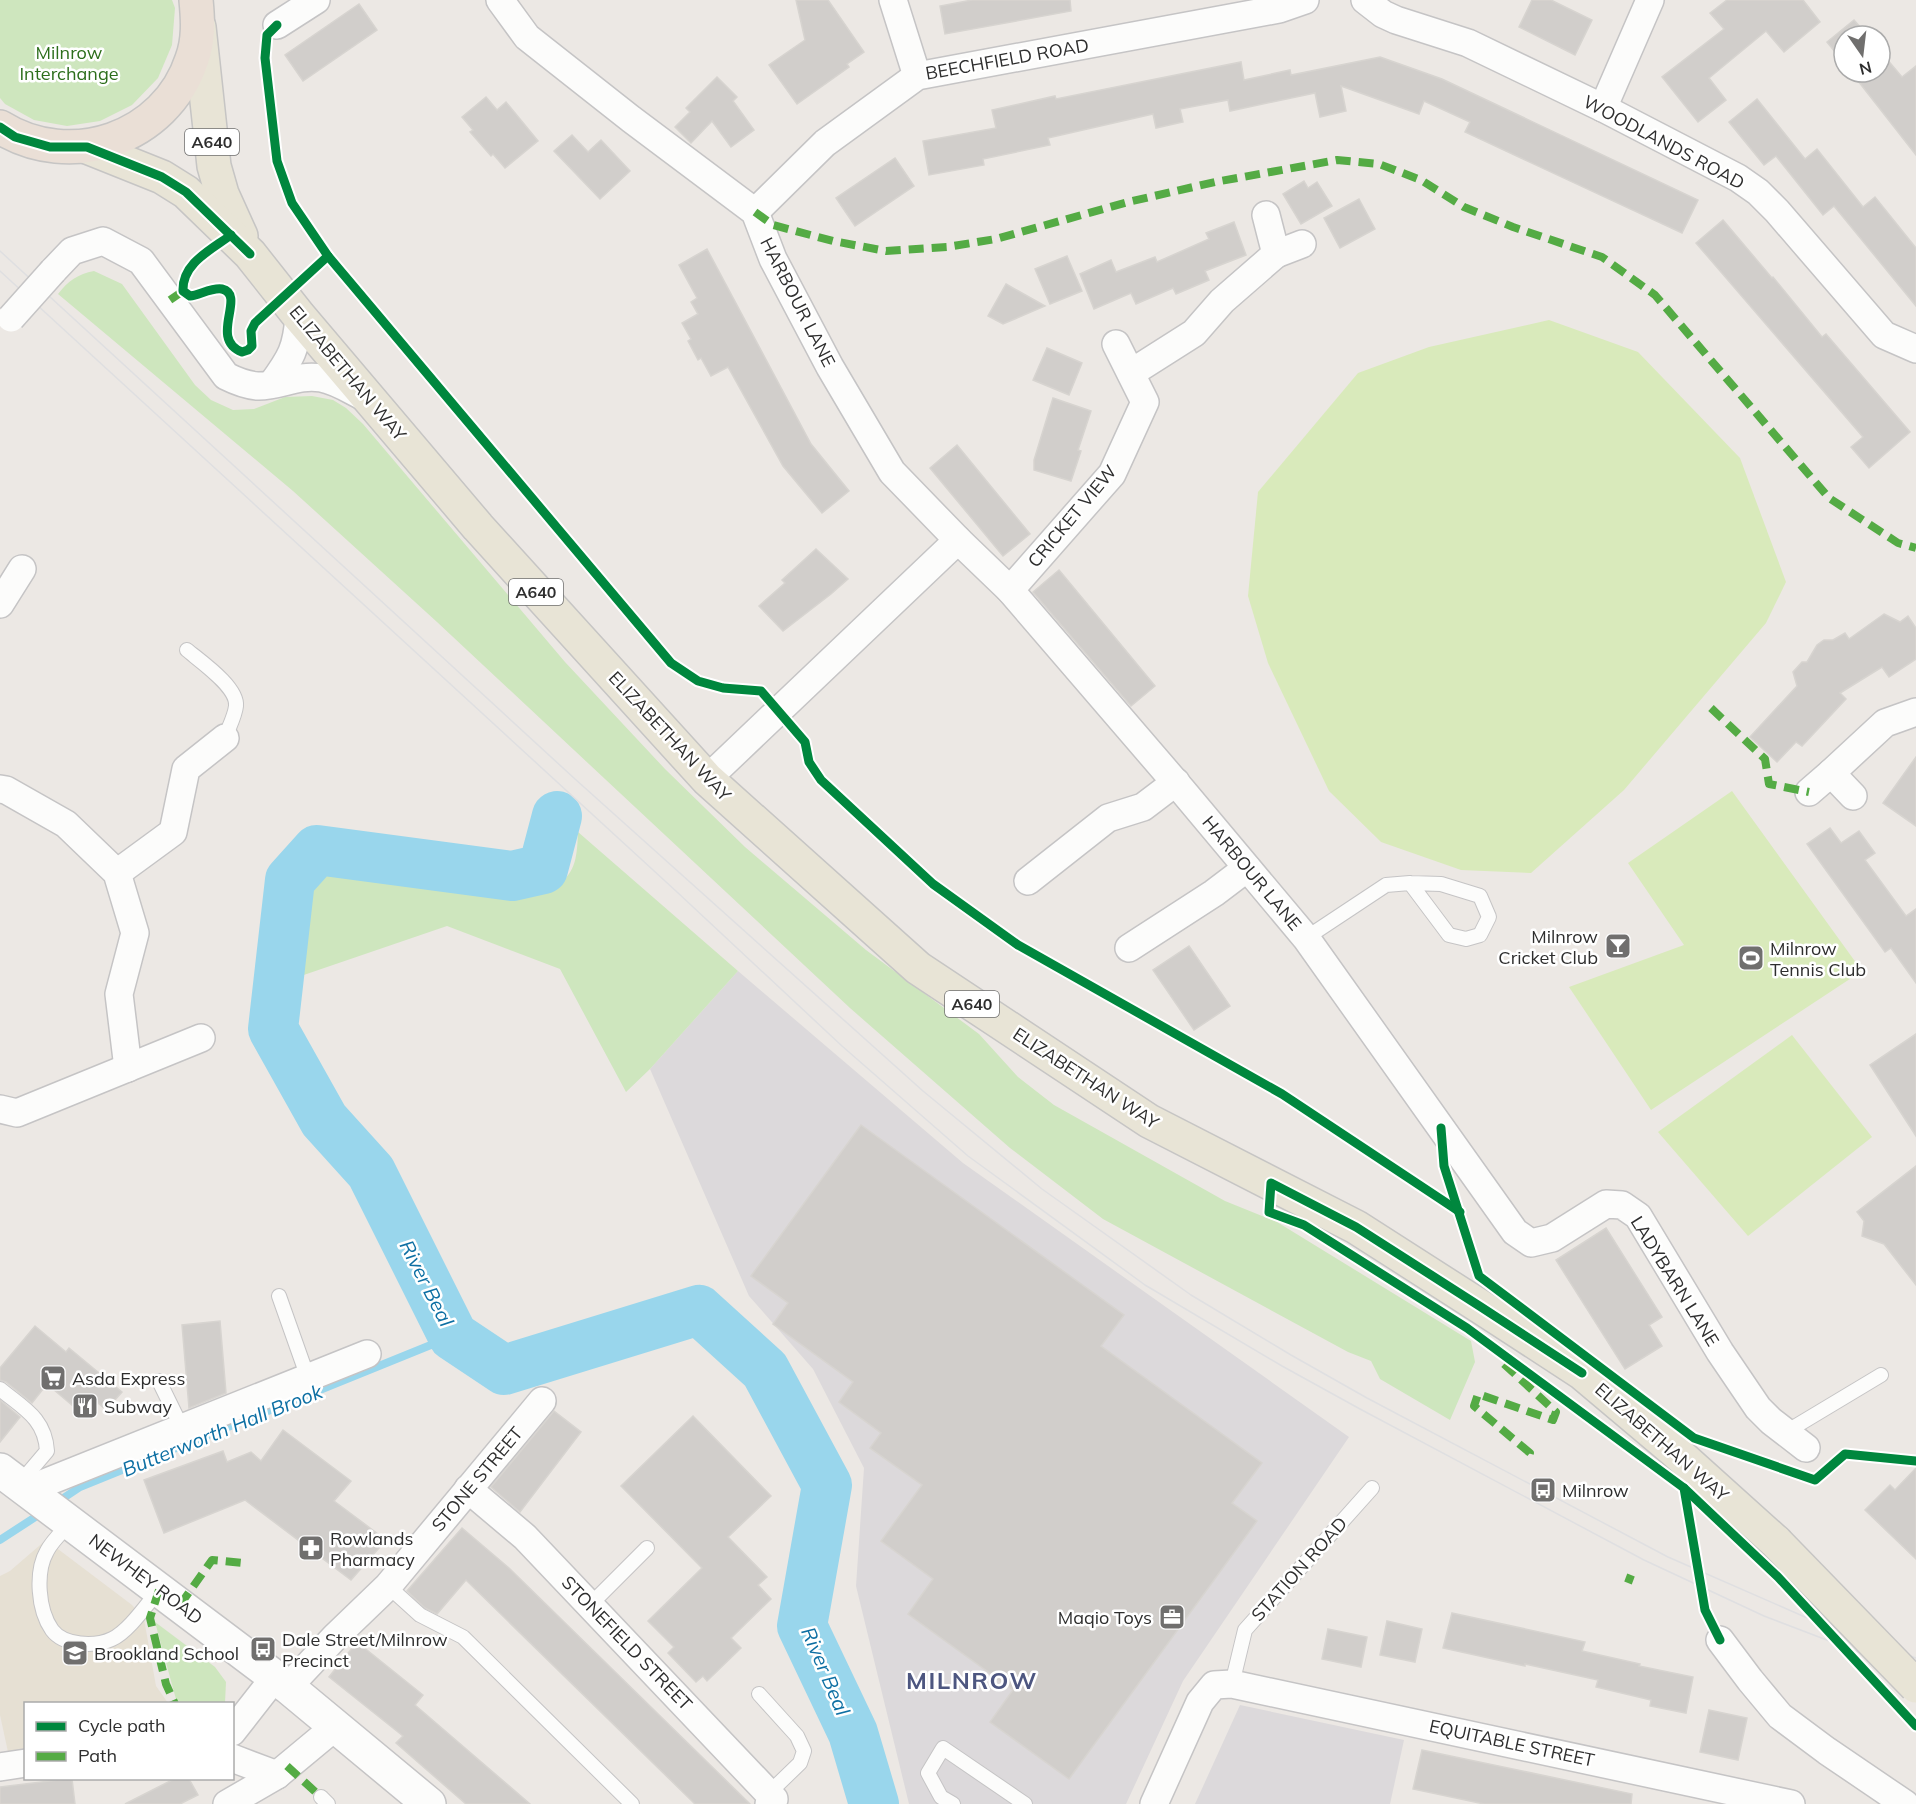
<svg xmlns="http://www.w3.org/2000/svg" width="1916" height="1804" viewBox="0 0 1916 1804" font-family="Mulish,sans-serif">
  <rect width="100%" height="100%" fill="#ece8e4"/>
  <g fill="#dcd9db">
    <path d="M738,971l225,192 386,274 -166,244 -57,123h-217l-53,-218 8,-118 -51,-99 -64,-73 -99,-227z"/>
    <path d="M1240,1705l164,35 -14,64h-195z"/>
  </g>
  <path fill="#e6e0d3" d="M46,1540l86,65 12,14 12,67 12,17 -142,1 -1,46 -17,2 -8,-37v-139l10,-5z"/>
  <g fill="#cee6be">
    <path d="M0,0h172l3,8 -3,37 -14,33 -26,27 -32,16 -33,5 -33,-6 -29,-16 -5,-6z"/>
    <path d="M94,271l28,13 73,101 16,15 22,10 21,-1 31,-12 27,-1 21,4 13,8 17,16 202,238 100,107 80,78 121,103 113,84 39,43 36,28 171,96 52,21 194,119 4,21 -25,58 -70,-41 -9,-18 -23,-9 -245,-133 -93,-71 -160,-140 -413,-386 -144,-131 -235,-197c10,-13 20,-20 36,-23z"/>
    <path d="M578,832l160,139 -88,98 -24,23 -66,-123 -113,-43 -155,53 5,-91 15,-20 18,-5c45,8 191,42 227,22 20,-12 20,-32 21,-53z"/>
    <path d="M155,1622l60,45 11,15 -1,21h-48z"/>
  </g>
  <g fill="#d9eabb">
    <path d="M1549,320l89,32 102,106 46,124 -20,41 -142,167 -93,83 -70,-3 -80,-28 -52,-51 -61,-128 -20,-67 10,-104 100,-119 71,-26z"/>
    <path d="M1732,791l130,180 -211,139 -82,-123 115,-42 -56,-82z"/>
    <path d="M1792,1035l80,102 -124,99 -90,-104z"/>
  </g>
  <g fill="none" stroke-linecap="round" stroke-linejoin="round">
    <g stroke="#99d6ec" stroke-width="8">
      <path d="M56,1503l24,-16 373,-151"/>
      <path d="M0,1540l43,-28"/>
    </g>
    <path stroke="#99d6ec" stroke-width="50" d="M557,816l-14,53 -31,7 -195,-26 -27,30 -17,149 51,91 47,52 82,164 51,34 195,-60 66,60 62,115 -25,141 51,107 21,71"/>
  </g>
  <g fill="#d1cecb" stroke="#d7d4d0" stroke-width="1.5">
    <path d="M796,0h32l36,52 -17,12 2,3 -52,37 -28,-39 36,-25z"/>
    <path d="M972,0h98l1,11 -126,23 -5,-28z"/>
    <path d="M1532,0h19l41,20 -17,35 -56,-28z"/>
    <path d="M1727,0h76l17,22 -36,30 -18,-21 -57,47 17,22 -28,22 -36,-45 62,-48 -14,-16z"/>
    <path d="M359,4l18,26 -74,51 -18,-26z"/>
    <path d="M1854,20l14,16h-24v27l-17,-21z"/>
    <path d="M1880,51l22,26 14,-11v89l-65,-83h29z"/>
    <path d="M1380,57l62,22 256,121 -16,33 -217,-101 5,-10 -46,-21 -5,13 -78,-28 5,25 -26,6 -5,-24 -85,18 -2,-11 -48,9 3,13 -27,6 -3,-14 -105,24 2,7 -67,14 1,6 -55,10 -6,-34 73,-13 -4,-18 63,-14 1,3 185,-37 3,18 46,-10 1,5z"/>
    <path d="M717,77l20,20 -4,4 21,29 -23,17 -19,-26 -21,22 -16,-16 15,-15 -4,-4z"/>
    <path d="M486,97l11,13 9,-8 32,39 -33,27 -12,-14 -2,2 -21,-24 3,-2 -11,-13z"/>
    <path d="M1757,99l48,60 12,-10 46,58 12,-10 41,51v58l-82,-100 -11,9 -47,-59 -12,9 -35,-43z"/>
    <path d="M572,135l16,17 13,-12 29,31 -30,28 -46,-48z"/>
    <path d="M895,158l19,28 -59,40 -19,-28z"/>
    <path d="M1304,181l4,7 9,-6 15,24 -31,18 -18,-30z"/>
    <path d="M1359,199l16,30 -35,19 -16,-30z"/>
    <path d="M1723,220l49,58 1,-1 49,60 4,-3 84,98 -41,36 -18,-21 12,-10 -167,-194z"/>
    <path d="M1234,222l12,33 -41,16 4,9 -33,14 -3,-6 -37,16 -5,-11 -37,16 -14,-35 31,-14 5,12 39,-15 2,5 52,-23 -3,-6z"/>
    <path d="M707,249l104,195 38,47 -27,22 -39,-47 -55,-99 -17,9 -10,-18 -3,2 -10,-19 3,-2 -9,-16 16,-9 -7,-12 6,-4 -18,-33z"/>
    <path d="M1067,256l15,35 -32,13 -15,-35z"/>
    <path d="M1006,284l39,22 -42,18 -15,-8z"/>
    <path d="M1047,348l35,15 -13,32 -36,-15z"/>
    <path d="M1053,398l38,13 -13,39 3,1 -10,30 -37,-11v-10z"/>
    <path d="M957,445l73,89 -27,22 -73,-88z"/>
    <path d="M816,549l32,30 -17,15 -48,37 -24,-25 26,-23 -3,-3z"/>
    <path d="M1059,570l96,116 -24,20 -98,-114z"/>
    <path d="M1884,614l16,8 8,-6 8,12v31l-27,18 -7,-10 -42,26 6,6 -44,47 -6,-4 -19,20 -27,-25 47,-51 -4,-14 9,-10h5l10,-17 7,-5h9l12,-7 4,6z"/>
    <path d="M1916,757v69l-33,-23z"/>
    <path d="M1830,828l11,15 18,-12 16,22 -10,7 41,56 10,-7v74l-25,-35 -6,4 -78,-108z"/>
    <path d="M1189,946l41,60 -36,24 -41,-60z"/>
    <path d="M1916,1034v102l-46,-71z"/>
    <path d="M861,1125l263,190 -23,31 161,117 -30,40 25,18 -188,258 -79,-57 23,-32 -105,-76 25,-35 -52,-38 41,-56 -52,-37 11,-15 -42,-31 14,-20 -80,-58 15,-21 -37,-27z"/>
    <path d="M1916,1166v119l-32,-41 -22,-8 2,-15 -7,-9z"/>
    <path d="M1606,1228l56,89 -13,8 13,21 -37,23 -69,-109z"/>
    <path d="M220,1321l6,72 -37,15 -7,-83z"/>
    <path d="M35,1326l31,26 3,-4 53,44 -16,18 -8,-7 -12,14 -39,-33 -15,19 -26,-21 -6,-2v-12z"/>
    <path d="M0,1400l20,17 -20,25z"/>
    <path d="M554,1411l27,21 -61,80 -29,-25z"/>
    <path d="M693,1416l78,80 -43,41 39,40 -9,8 13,14 -40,39 10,10 -34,33 -4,-5 -7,6 -28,-29 6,-6 -26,-26 54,-53 -81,-82z"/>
    <path d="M283,1430l68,51 -17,20 52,39 -35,40 -106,-80 -81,33 -20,-53 79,-29 4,11 24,-10 10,9z"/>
    <path d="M1916,1468v91l-51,-49 25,-25 5,5z"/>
    <path d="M462,1528l47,40 241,236h-55l-229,-224 -29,34 -12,-6 -18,-17z"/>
    <path d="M1452,1613l133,29 -3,9 58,13 -1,2 54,11 -7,36 -36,-7 1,-6 -55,-13 2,-7 -73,-16v2l-82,-18z"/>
    <path d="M1387,1621l35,8 -7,33 -35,-7z"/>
    <path d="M1328,1629l39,8 -6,30 -39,-8z"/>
    <path d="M357,1642l66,53 -8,10 115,99h-64l-70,-61 7,-7 -74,-59z"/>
    <path d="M1709,1710l38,8 -9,42 -38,-8z"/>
    <path d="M1422,1750l210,44 -1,10h-147l-71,-15z"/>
    <path d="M66,1779h6l3,25h-75v-17z"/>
    <path d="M174,1779h15l9,16 -18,9h-55z"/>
  </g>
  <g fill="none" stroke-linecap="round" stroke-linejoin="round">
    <g stroke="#c5c4c5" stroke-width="16">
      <g id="lane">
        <path d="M187,650c13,11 51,37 49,56 -1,10 -8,23 -11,32"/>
        <path d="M1306,938l80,-53 24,-2 31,1 39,12 9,21 -9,18 -14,4 -17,-4 -39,-52"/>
        <path d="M279,1296l29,82"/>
        <path d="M159,1381l23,47"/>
        <path d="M0,1389c23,19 45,29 47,62l-28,33"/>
        <path d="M1786,1432l95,-57"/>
        <path d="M70,1523c-7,8 -18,18 -23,28 -12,21 -9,59 5,79 12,16 43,17 60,9 17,-8 35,-35 47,-49"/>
        <path d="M388,1586l32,29 43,22 169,167"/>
        <path d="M590,1605l57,-57"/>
        <path d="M1232,1684l13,-54 127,-142"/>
        <path d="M759,1694l38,42 7,15 -4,12 -31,30"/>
        <path d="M321,1797l7,7"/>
        <path d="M953,1804l-12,-7 -13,-24 15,-25 82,56"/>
      </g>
    </g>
    <g stroke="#c5c4c5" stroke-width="30">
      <g id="street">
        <path d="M500,0l27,37 104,82 124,93 18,47 57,108 62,105 66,68 52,50 172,200 124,148 209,294 16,11 21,-5 54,-34 16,1 16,11 82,136 38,56 13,13 35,27"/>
        <path d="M893,0l24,76"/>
        <path d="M1365,0l18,14 13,6 72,23 135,65 135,70 20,14 19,19 107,124 32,14"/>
        <path d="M277,25l39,-25"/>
        <path d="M1603,108l47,-108"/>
        <path d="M755,212l70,-69 92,-67 362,-67 26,-9"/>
        <path d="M1266,215l10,39"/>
        <path d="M53,271l19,-20 31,-10 38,20 85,115c10,5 20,9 31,10 22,1 40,-12 64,-8 16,3 29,12 43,19"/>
        <path d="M1131,373l63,-40 28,-32 54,-47 26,-10"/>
        <path d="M272,384c19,-26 25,-36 27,-68"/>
        <path d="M1010,590l102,-116 33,-72 -29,-58"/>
        <path d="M0,604l22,-35"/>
        <path d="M707,779l251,-239"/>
        <path d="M0,789l6,1 60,34 51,49 18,60 -16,61 9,74"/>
        <path d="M1809,792l22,-19"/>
        <path d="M1853,796l-22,-23 54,-50 31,-11"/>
        <path d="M117,873l56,-41 13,-63 39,-31"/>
        <path d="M1028,881l80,-63 35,-11 33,-25"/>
        <path d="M1129,948l85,-55 33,-25"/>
        <path d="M0,1109l17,4 184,-75"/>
        <path d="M468,1489l57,48 249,262 -5,5"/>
        <path d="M27,1490l340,-136"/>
        <path d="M1720,1640l30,40 30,36 47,35 78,53"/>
        <path d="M288,1687l47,-50 53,-51 154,-185"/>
        <path d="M232,1732l43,-55"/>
        <path d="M232,1758l45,17"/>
        <path d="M0,1767l26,-4"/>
        <path d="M227,1804l50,-29 59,-49"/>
        <path d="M1154,1804l46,-102 14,-17 18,-1 559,120"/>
      </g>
    </g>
    <g stroke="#c5c4c5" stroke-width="36">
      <path id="secondary" d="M0,1470l288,217 141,117"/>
    </g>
    <g stroke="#c6c5c4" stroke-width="36">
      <g id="primary">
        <path d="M199,27l15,139 8,28 19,42"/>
        <path d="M87,147l75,30 24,15 64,62 49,62 179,211 229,252 211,189 231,153 207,106 125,80 101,66 95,80 99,89"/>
      </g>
    </g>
    <g stroke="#c6c5c4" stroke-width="36">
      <path id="highway" d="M0,127c70,44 166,12 192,-68 7,-19 6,-39 4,-59"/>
    </g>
    <use href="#lane" stroke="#fcfcfb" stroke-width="14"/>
    <use href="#street" stroke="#fcfcfb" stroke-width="27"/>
    <use href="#secondary" stroke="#fcfcfb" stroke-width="33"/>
    <use href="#primary" stroke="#e8e4d6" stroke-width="33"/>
    <use href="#highway" stroke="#eadfd6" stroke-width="33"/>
    <g stroke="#dfdfe1" stroke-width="1.5">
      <path d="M0,251l575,528 348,312 119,98 149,106 100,60 76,43 301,159 137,60 111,41"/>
      <path d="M0,271l677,621 165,154 126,110 177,129 137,81 78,43 284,151 120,56 152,58"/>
    </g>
    <g stroke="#c5c4c5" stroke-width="30" stroke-linecap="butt">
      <path id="street-bridge" d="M11,318l42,-47"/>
    </g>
    <g stroke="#c6c5c4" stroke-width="36" stroke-linecap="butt">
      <path id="primary-bridge" d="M1776,1542l140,144"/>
    </g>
    <use href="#street-bridge" stroke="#fcfcfb" stroke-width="27"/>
    <use href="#primary-bridge" stroke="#e8e4d6" stroke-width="33"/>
    <g stroke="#54ab44" stroke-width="8" stroke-dasharray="15 8" stroke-linecap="butt">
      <path d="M755,212l18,13 60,16 53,10 61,-4 49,-8 132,-37 87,-20 122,-22 42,4 42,16 43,27 49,20 89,30 53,38 174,203 69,45 18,5"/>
      <path d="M170,300l13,-9"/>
      <path d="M1711,708l54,51 4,25 40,8"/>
      <path d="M1504,1364l52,48 -3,8 -75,-26 -4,12 56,47 -2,7"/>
      <path d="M1628,1583l3,-8"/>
      <path d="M159,1590l-9,28 16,66 9,20"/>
      <path d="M180,1605l32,-45 31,3"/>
      <path d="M287,1766l34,31"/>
    </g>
    <g stroke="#fff" stroke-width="13">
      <g id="cycleway">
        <path d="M277,25l-10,10 -2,23 12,103 15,42 36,53 343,407 27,18 25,7 38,3 44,51 4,20 12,18 112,104 85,61 264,149 178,118"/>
        <path d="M0,127l15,10 35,10h37l75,30 24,15 64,62"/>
        <path d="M231,235c-20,15 -49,28 -48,56l7,5c9,-1 23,-9 32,-7 25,6 -14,50 20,63l6,-2 4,-4 -1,-15 4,-8 73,-67"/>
        <path d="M1441,1128l3,38 35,110 215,162 121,42 30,-26 71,7"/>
        <path d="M1582,1373l-101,-66 -125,-80 -85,-44 -2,29 35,13 163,103 217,160 21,122 15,30"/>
        <path d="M1684,1488l94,89 138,149"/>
      </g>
    </g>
    <use href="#cycleway" stroke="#00873e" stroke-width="9"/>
  </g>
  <defs>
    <g id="bar-square" transform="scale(1.35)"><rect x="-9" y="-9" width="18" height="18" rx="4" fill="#706f6e" stroke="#fff"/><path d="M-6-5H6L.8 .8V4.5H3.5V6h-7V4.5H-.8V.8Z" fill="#fff"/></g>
    <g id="stadium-square" transform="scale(1.35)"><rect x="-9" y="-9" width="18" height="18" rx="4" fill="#706f6e" stroke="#fff"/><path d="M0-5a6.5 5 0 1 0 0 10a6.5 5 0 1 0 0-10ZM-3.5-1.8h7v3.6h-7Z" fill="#fff"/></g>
    <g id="supermarket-square" transform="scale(1.35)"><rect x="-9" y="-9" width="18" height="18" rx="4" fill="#706f6e" stroke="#fff"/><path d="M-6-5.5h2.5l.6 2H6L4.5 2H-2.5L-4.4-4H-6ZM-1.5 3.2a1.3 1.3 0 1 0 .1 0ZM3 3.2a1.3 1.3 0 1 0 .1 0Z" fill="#fff"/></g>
    <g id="restaurant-square" transform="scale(1.35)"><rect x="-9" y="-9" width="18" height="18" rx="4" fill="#706f6e" stroke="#fff"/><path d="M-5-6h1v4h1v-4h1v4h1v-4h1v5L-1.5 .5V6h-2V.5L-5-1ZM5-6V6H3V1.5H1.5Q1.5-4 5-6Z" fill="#fff"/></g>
    <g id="bus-square" transform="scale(1.35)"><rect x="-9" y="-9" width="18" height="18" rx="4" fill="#706f6e" stroke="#fff"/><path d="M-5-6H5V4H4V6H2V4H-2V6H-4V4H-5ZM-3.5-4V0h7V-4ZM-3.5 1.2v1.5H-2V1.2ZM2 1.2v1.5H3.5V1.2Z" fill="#fff"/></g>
    <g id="pharmacy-square" transform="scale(1.35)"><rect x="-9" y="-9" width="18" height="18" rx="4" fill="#706f6e" stroke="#fff"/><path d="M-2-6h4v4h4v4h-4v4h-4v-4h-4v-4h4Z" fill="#fff"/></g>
    <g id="office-square" transform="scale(1.35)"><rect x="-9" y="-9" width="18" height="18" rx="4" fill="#706f6e" stroke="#fff"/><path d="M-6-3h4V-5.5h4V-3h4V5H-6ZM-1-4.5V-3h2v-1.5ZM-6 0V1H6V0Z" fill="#fff"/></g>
    <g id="school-square" transform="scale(1.35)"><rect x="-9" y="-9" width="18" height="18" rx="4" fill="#706f6e" stroke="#fff"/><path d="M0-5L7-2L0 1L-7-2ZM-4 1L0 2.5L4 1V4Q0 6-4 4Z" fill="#fff"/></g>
  </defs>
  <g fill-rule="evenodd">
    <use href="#bar-square" x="1618" y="946"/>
    <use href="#stadium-square" x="1751" y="958"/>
    <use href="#supermarket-square" x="53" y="1378"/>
    <use href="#restaurant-square" x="85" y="1406"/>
    <use href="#bus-square" x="1543" y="1490"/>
    <use href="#pharmacy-square" x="311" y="1548"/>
    <use href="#office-square" x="1172" y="1617"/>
    <use href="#bus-square" x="263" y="1649"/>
    <use href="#school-square" x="75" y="1653"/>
  </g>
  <g text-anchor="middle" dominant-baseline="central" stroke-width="5" stroke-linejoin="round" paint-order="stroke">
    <g fill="#fff" stroke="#6d6d6d" stroke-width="1.5">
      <rect x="185" y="129" width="54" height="26" rx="4.5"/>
      <rect x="509" y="579" width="54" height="26" rx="4.5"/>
      <rect x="945" y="991" width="54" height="26" rx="4.5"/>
    </g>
    <g font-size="16" font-weight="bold" fill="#2e2e2e">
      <text x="212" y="142">A640</text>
      <text x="536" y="592">A640</text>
      <text x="972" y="1004">A640</text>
    </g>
    <g font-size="18" fill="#2c6e1b" stroke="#fff">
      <text x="69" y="52">Milnrow<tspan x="69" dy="21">Interchange</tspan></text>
    </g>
    <g font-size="18" fill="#2e2e2e" stroke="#fff">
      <text transform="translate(1007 59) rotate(-10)">BEECHFIELD ROAD</text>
      <text transform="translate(1664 142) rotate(28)">WOODLANDS ROAD</text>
      <text transform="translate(798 302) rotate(63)">HARBOUR LANE</text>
      <text transform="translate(348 373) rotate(50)">ELIZABETHAN WAY</text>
      <text transform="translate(1072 516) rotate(-50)">CRICKET VIEW</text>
      <text transform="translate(670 736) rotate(47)">ELIZABETHAN WAY</text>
      <text transform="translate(1252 873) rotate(50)">HARBOUR LANE</text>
      <text transform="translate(1086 1078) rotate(33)">ELIZABETHAN WAY</text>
      <text transform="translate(1675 1281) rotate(58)">LADYBARN LANE</text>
      <text transform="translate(1662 1442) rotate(41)">ELIZABETHAN WAY</text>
      <text transform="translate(477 1479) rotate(-50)">STONE STREET</text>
      <text transform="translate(1299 1569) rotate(-48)">STATION ROAD</text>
      <text transform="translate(146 1579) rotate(37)">NEWHEY ROAD</text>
      <text transform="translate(627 1643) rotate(46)">STONEFIELD STREET</text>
      <text transform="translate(1512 1743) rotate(12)">EQUITABLE STREET</text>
    </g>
    <g font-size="18" fill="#2e2e2e" stroke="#fff" text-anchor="start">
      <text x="1598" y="936" text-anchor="end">Milnrow<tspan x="1598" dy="21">Cricket Club</tspan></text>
      <text x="1770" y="948">Milnrow<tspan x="1770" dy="21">Tennis Club</tspan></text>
      <text x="72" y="1378">Asda Express</text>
      <text x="104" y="1406">Subway</text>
      <text x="1562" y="1490">Milnrow</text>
      <text x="330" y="1538">Rowlands<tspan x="330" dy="21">Pharmacy</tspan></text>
      <text x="1152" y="1617" text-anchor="end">Maqio Toys</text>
      <text x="282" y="1639">Dale Street/Milnrow<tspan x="282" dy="21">Precinct</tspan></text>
      <text x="94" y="1653">Brookland School</text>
    </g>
    <g font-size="20" font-style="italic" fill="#0d6fa3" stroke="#fff">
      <text transform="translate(427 1283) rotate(63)">River Beal</text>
      <text transform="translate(222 1430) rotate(-22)">Butterworth Hall Brook</text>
      <text transform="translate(826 1671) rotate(67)">River Beal</text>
    </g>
    <g font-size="24" font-weight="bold" letter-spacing="1.5" fill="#4d5680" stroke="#fff">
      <text x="972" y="1680">MILNROW</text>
    </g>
  </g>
  <rect x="24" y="1702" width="210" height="78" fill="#ffffff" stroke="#ababab" stroke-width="1.5"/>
  <rect x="36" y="1722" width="30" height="9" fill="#00873e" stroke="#ababab" stroke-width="1.5"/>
  <text x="78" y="1732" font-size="18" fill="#2e2e2e">Cycle path</text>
  <rect x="36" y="1752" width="30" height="9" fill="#54ab44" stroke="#ababab" stroke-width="1.5"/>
  <text x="78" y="1762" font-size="18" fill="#2e2e2e">Path</text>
  <g transform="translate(1862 54) rotate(166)"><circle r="28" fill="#ffffff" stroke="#ababab" stroke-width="1.5"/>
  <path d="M0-4.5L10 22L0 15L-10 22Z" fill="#706f6e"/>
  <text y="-9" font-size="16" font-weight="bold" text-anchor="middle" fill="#2e2e2e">N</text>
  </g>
</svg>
